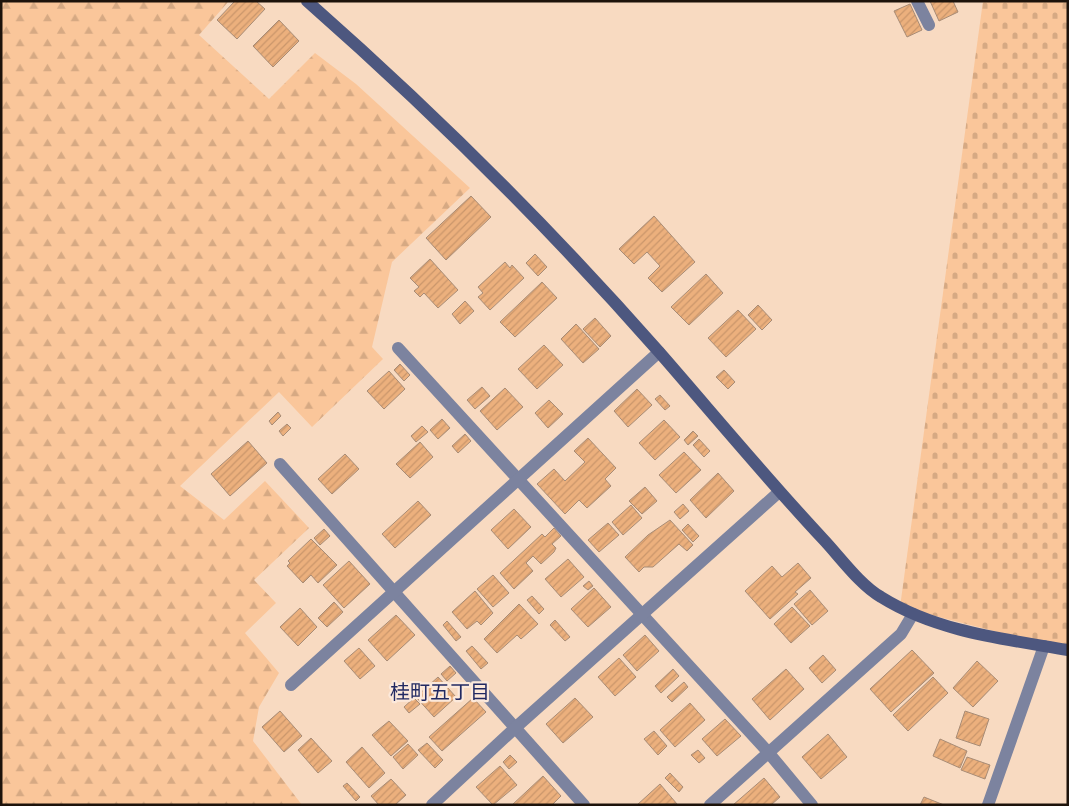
<svg xmlns="http://www.w3.org/2000/svg" width="1069" height="806" viewBox="0 0 1069 806" font-family="Mulish,'Noto Sans JP',sans-serif">
  <defs>
    <pattern id="forest-firs" width="22" height="20" patternUnits="userSpaceOnUse" patternTransform="scale(1.25)"><rect width="22" height="20" fill="#fac69a"/><path d="M5 1l3.5 6h-7zM16 11l3.5 6h-7z" fill="#d6a983"/></pattern>
    <pattern id="cemetery-stones" width="16" height="16" patternUnits="userSpaceOnUse" patternTransform="scale(1.25)"><rect width="16" height="16" fill="#fac69a"/><path d="M2 7V4a2 2 0 0 1 4 0v3zM10 15v-3a2 2 0 0 1 4 0v3z" fill="#d6a983"/></pattern>
    <pattern id="building-hatch" width="6" height="6" patternUnits="userSpaceOnUse" patternTransform="scale(1.25)"><rect width="6" height="6" fill="#ecb07d"/><path d="M-1 1l2-2M0 6l6-6M5 7l2-2" fill="none" stroke="#ca966b"/></pattern>
  </defs>
  <rect width="100%" height="100%" fill="#f8dac1"/>
  <path fill="url(#forest-firs)" d="M1,1h228l-30,34 70,64 46,-46 41,31 114,104 -78,74 -20,85 11,12 -71,68 -33,-35 -99,94 44,34 41,-39 44,47 -55,52 22,23 -31,30 34,40 -20,34 -6,34 49,64h-301z"/>
  <path fill="url(#cemetery-stones)" d="M983,1h85v649l-168,-43z"/>
  <g fill="url(#building-hatch)" stroke="#a88c76">
    <path d="M235,1h21l9,8 -28,30 -20,-19z"/>
    <path d="M930,1h23l5,11 -19,9z"/>
    <path d="M910,4l12,26 -15,7 -13,-26z"/>
    <path d="M279,20l20,21 -26,26 -20,-21z"/>
    <path d="M471,196l20,21 -45,43 -20,-22z"/>
    <path d="M654,216l41,46 -33,30 -14,-14 12,-12 -13,-14 -13,12 -15,-15z"/>
    <path d="M535,254l12,13 -9,9 -12,-13z"/>
    <path d="M430,259l28,31 -20,18 -14,-15 -4,4 -6,-6 5,-4 -9,-9z"/>
    <path d="M505,262l5,6 2,-3 12,13 -34,32 -12,-13 5,-4 -5,-6z"/>
    <path d="M706,274l17,19 -34,32 -18,-18z"/>
    <path d="M542,282l15,16 -42,39 -15,-15z"/>
    <path d="M465,301l9,10 -14,13 -8,-10z"/>
    <path d="M758,305l14,15 -10,10 -14,-15z"/>
    <path d="M738,310l18,19 -30,28 -18,-19z"/>
    <path d="M595,318l16,18 -11,11 -17,-18z"/>
    <path d="M576,324l23,25 -16,14 -22,-24z"/>
    <path d="M544,345l19,20 -26,24 -19,-20z"/>
    <path d="M400,364l10,11 -6,6 -10,-11z"/>
    <path d="M724,370l11,12 -7,7 -12,-12z"/>
    <path d="M389,371l16,18 -21,20 -17,-18z"/>
    <path d="M482,387l8,9 -15,13 -8,-9z"/>
    <path d="M505,388l18,19 -26,23 -17,-19z"/>
    <path d="M637,389l15,16 -24,22 -14,-16z"/>
    <path d="M660,395l10,11 -5,4 -10,-11z"/>
    <path d="M549,400l14,14 -15,14 -13,-15z"/>
    <path d="M278,412l3,4 -9,9 -3,-4z"/>
    <path d="M442,419l8,9 -12,11 -8,-9z"/>
    <path d="M664,420l16,17 -25,23 -16,-17z"/>
    <path d="M287,424l4,4 -8,8 -4,-5z"/>
    <path d="M422,426l6,6 -12,10 -5,-6z"/>
    <path d="M693,431l5,5 -10,9 -4,-5z"/>
    <path d="M465,434l6,7 -13,12 -6,-7z"/>
    <path d="M588,438l28,30 -11,11 6,7 -24,22 -8,-8 -14,14 -28,-30 17,-15 11,12 20,-19 -11,-11z"/>
    <path d="M699,439l11,12 -6,6 -11,-12z"/>
    <path d="M248,441l19,22 -37,33 -19,-22z"/>
    <path d="M420,442l13,15 -23,21 -14,-14z"/>
    <path d="M684,452l17,18 -25,23 -17,-18z"/>
    <path d="M345,454l14,15 -27,25 -14,-15z"/>
    <path d="M718,473l16,18 -28,27 -16,-18z"/>
    <path d="M645,487l12,14 -15,13 -13,-13z"/>
    <path d="M418,501l13,14 -36,33 -13,-14z"/>
    <path d="M683,504l6,7 -9,8 -6,-7z"/>
    <path d="M631,505l11,13 -19,17 -11,-13z"/>
    <path d="M514,509l17,18 -23,22 -17,-19z"/>
    <path d="M670,520l23,25 -6,6 -8,-7 -26,23h-9l-5,5 -14,-15 23,-22z"/>
    <path d="M608,523l11,12 -20,17 -11,-12z"/>
    <path d="M688,524l11,12 -6,6 -11,-12z"/>
    <path d="M554,528l7,8 -9,8 4,4 -2,4 -13,12 -8,-8 -7,7 7,8 -19,18 -14,-16 42,-39 3,3z"/>
    <path d="M324,529l6,7 -10,9 -6,-7z"/>
    <path d="M311,539l26,26 -19,18 -7,-8 -8,8 -16,-17 3,-3 -2,-2z"/>
    <path d="M568,559l16,18 -23,20 -16,-18z"/>
    <path d="M349,561l21,23 -26,24 -21,-23z"/>
    <path d="M798,563l13,15 -16,14 3,2 -28,25 -25,-28 27,-25 10,11z"/>
    <path d="M493,575l16,18 -16,14 -16,-18z"/>
    <path d="M589,581l4,5 -5,4 -5,-4z"/>
    <path d="M594,588l17,19 -23,20 -17,-18z"/>
    <path d="M810,590l18,21 -16,14 -18,-21z"/>
    <path d="M475,591l18,22 -12,12 -4,-4 -10,8 -15,-17z"/>
    <path d="M532,596l12,13 -5,5 -12,-14z"/>
    <path d="M334,602l9,10 -16,15 -9,-9z"/>
    <path d="M519,604l19,20 -17,15 -4,-4 -20,18 -13,-14z"/>
    <path d="M792,607l18,19 -19,17 -17,-19z"/>
    <path d="M300,608l17,19 -19,19 -18,-19z"/>
    <path d="M396,615l19,20 -28,26 -19,-21z"/>
    <path d="M555,620l15,17 -5,4 -15,-16z"/>
    <path d="M447,621l14,16 -5,4 -13,-16z"/>
    <path d="M645,635l14,16 -22,20 -14,-16z"/>
    <path d="M472,646l16,17 -7,6 -15,-18z"/>
    <path d="M359,648l16,18 -15,13 -16,-18z"/>
    <path d="M912,650l22,23 -43,39 -21,-23z"/>
    <path d="M823,655l13,15 -14,13 -13,-15z"/>
    <path d="M619,658l17,19 -21,19 -17,-19z"/>
    <path d="M977,661l21,20 -25,26 -20,-19z"/>
    <path d="M450,666l6,7 -9,8 -6,-7z"/>
    <path d="M673,669l6,7 -18,17 -6,-7z"/>
    <path d="M786,669l18,20 -34,31 -18,-21z"/>
    <path d="M438,677l18,20 -22,20 -18,-20z"/>
    <path d="M933,677l15,16 -40,38 -15,-16z"/>
    <path d="M684,682l4,5 -16,15 -5,-5z"/>
    <path d="M414,698l6,6 -11,9 -5,-6z"/>
    <path d="M473,698l13,14 -44,39 -13,-14z"/>
    <path d="M575,698l18,19 -30,26 -17,-19z"/>
    <path d="M690,703l15,17 -30,27 -15,-17z"/>
    <path d="M280,711l22,25 -18,16 -22,-25z"/>
    <path d="M965,711l24,8 -9,27 -24,-8z"/>
    <path d="M725,719l16,17 -24,20 -15,-17z"/>
    <path d="M389,721l19,20 -17,15 -19,-21z"/>
    <path d="M654,731l13,15 -9,9 -14,-16z"/>
    <path d="M828,734l19,23 -26,22 -19,-22z"/>
    <path d="M311,738l21,23 -14,12 -20,-23z"/>
    <path d="M940,739l27,12 -7,17 -27,-12z"/>
    <path d="M427,743l16,17 -8,8 -17,-18z"/>
    <path d="M408,744l10,11 -15,14 -10,-12z"/>
    <path d="M362,747l23,26 -16,15 -23,-26z"/>
    <path d="M698,750l7,8 -6,5 -8,-8z"/>
    <path d="M510,755l7,7 -8,7 -6,-7z"/>
    <path d="M967,757l23,8 -5,14 -24,-9z"/>
    <path d="M500,766l17,19 -24,20 -17,-18z"/>
    <path d="M670,773l13,14 -4,5 -14,-14z"/>
    <path d="M543,776l18,20 -9,9h-40z"/>
    <path d="M764,778l16,19 -9,8h-38z"/>
    <path d="M391,779l15,16 -11,10h-16l-8,-9z"/>
    <path d="M347,783l13,14 -4,4 -13,-15z"/>
    <path d="M660,784l17,20 -40,1z"/>
    <path d="M924,797l20,8h-24z"/>
  </g>
  <g fill="none" stroke-linecap="round" stroke-linejoin="round">
    <g stroke="#7c839f" stroke-width="12">
      <path d="M917,1l12,24"/>
      <path d="M398,348l370,404 44,53"/>
      <path d="M280,464l304,341"/>
      <path d="M291,685l368,-333"/>
      <path d="M432,805l83,-77 264,-236"/>
      <path d="M710,805l191,-171 12,-20"/>
      <path d="M988,805l56,-159"/>
    </g>
    <path stroke="#4d577f" stroke-width="12" d="M307,1c125,110 243,227 353,352 54,62 107,126 163,186 17,18 37,46 58,58 56,35 123,42 187,53"/>
  </g>
  <g text-anchor="middle" dominant-baseline="central" stroke-width="4.5" stroke-linejoin="round" paint-order="stroke">
    <g font-size="20" fill="#212962" stroke="#fce9db">
      <text x="440" y="691">桂町五丁目</text>
    </g>
  </g>
  <rect width="1069" height="806" fill="none" stroke="#1d130b" stroke-width="5"/>
</svg>
